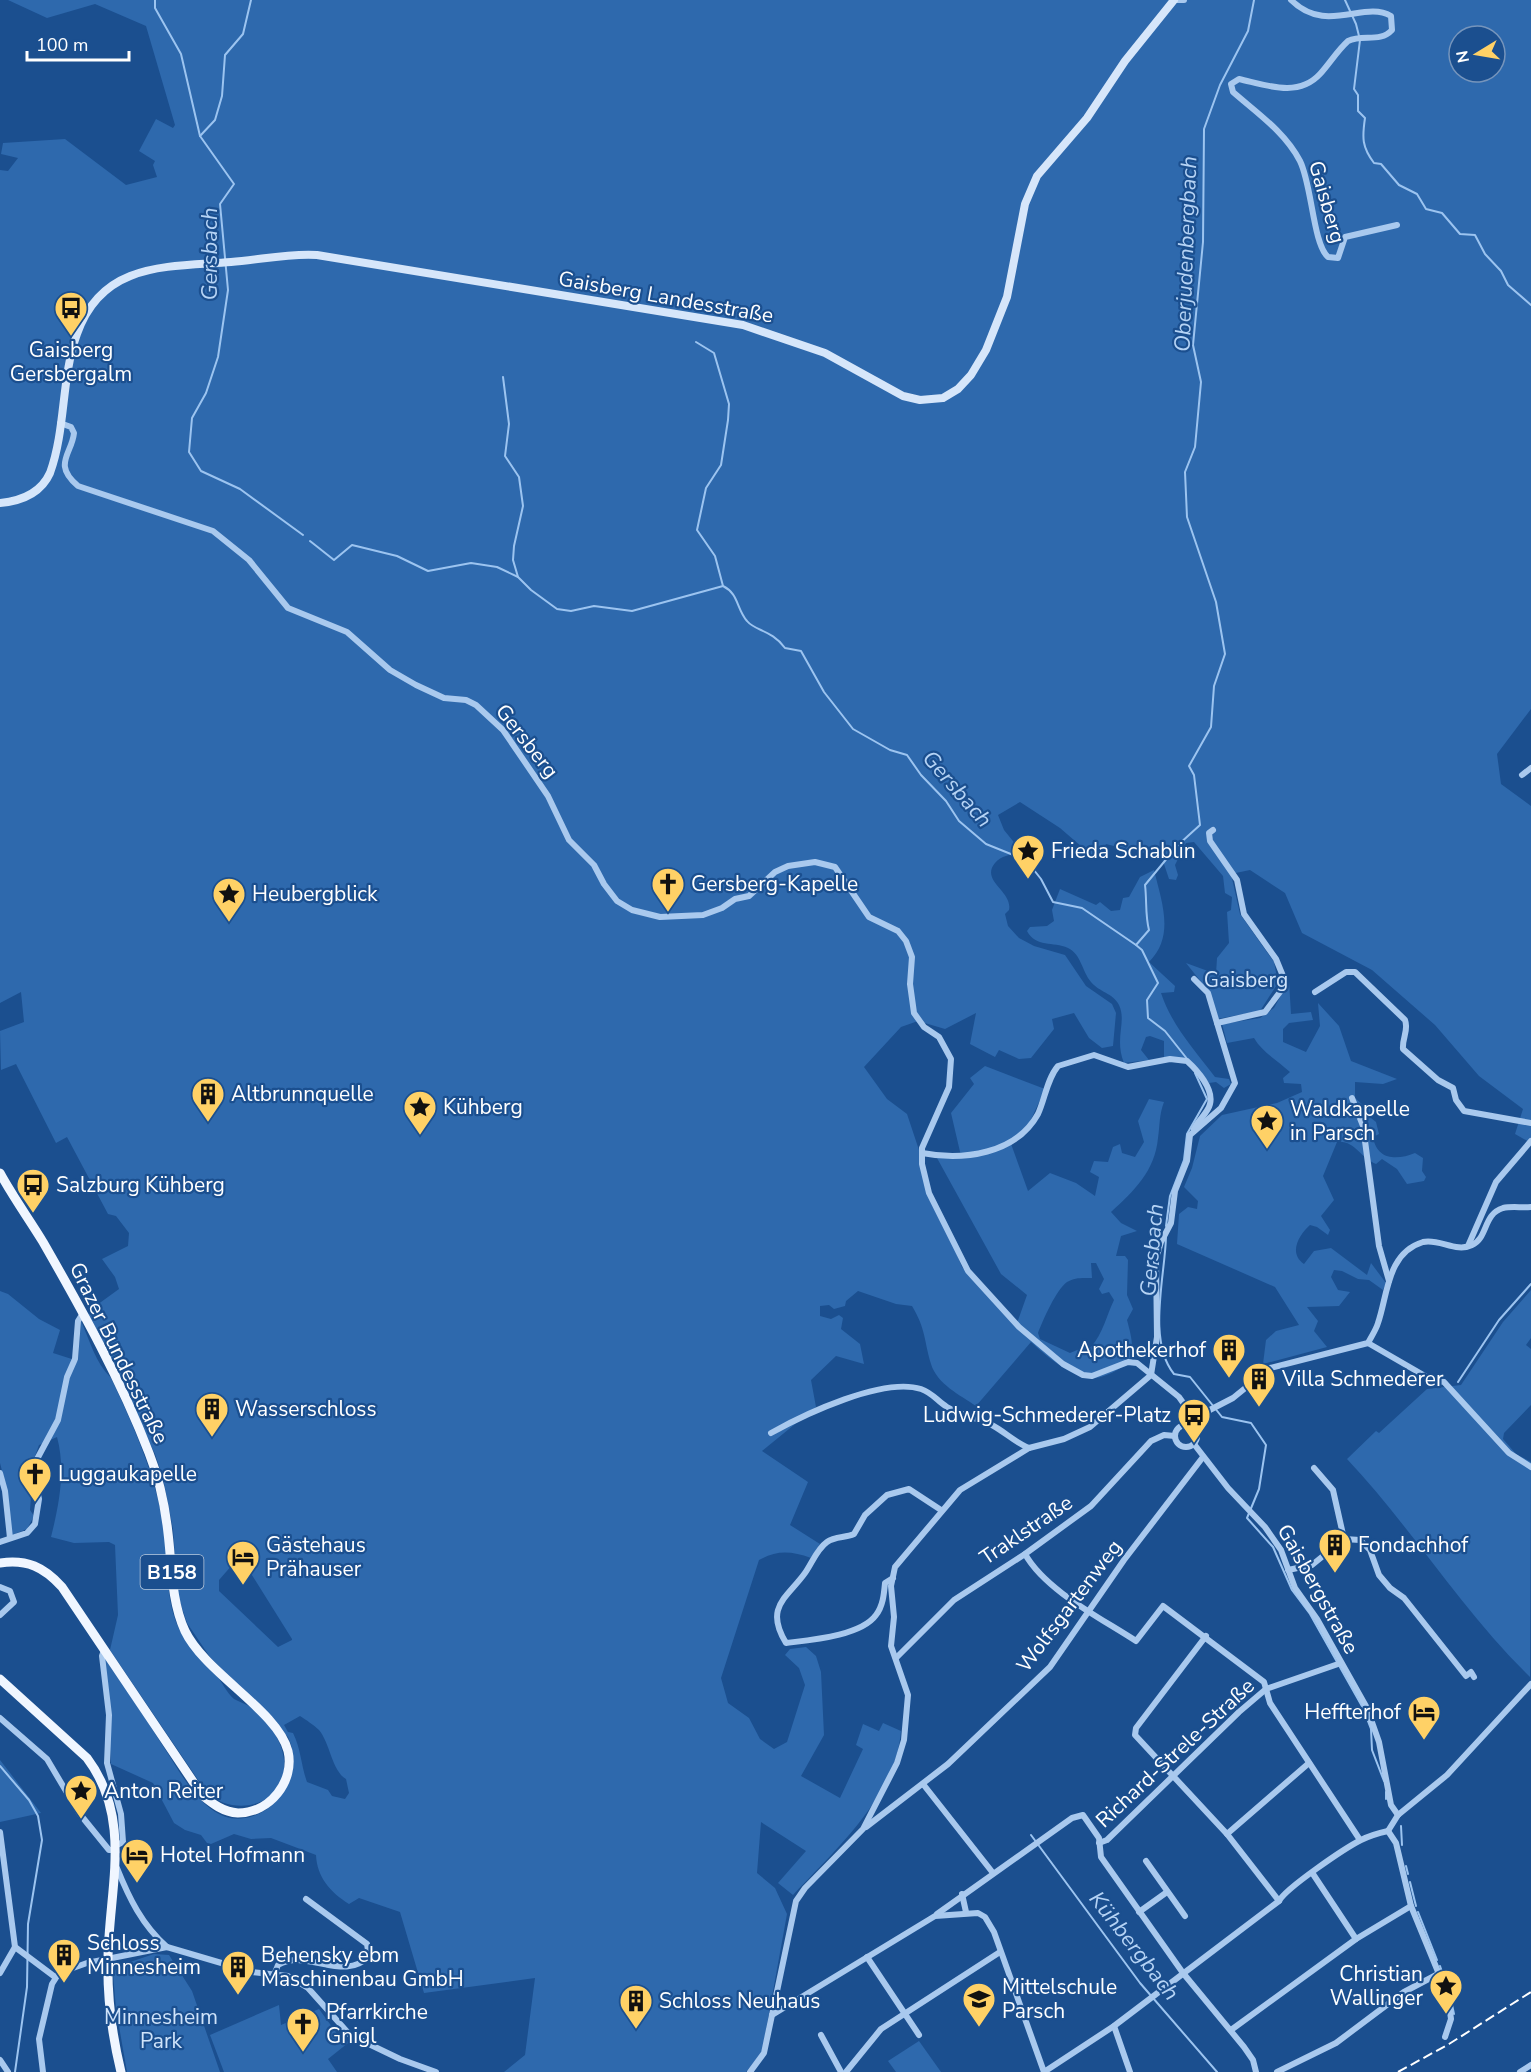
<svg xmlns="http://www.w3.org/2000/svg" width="1531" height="2072" viewBox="0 0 1531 2072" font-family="'Nunito Sans',sans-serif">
  <rect width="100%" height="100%" fill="#1b4f8f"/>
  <g fill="#2e69ad" fill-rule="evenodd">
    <path d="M8,0h1523v709l-34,45 4,30 30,22v337l-16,-9 8,-25 -44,-33 -44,-51 -63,-55 -70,-37 -17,-40 -35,-23 -19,4 9,40 34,48 4,21 -18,28 -43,8 -11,-31 -20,-25 30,11 1,-16 12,-15 -2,-31 4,-2 1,-13 -7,-4 -2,-17 -29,-34 -8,1 -11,22 3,10 -2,5 -7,-1 -10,-30 -17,4 -36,-9 -9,16 -37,-32 -40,-26 -22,13 6,15 17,21c-8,5 -19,3 -26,12 -15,18 18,28 14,47l-4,4 3,12 11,12 15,8 31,9 21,31 26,18 4,9 -3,33 -11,2 -13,-10 -15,-25 -22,6 2,10 -23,29 -12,1 -20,-9 -4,7 -25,-13 6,-31 -31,16 -27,-8 -17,6 -37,40 23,32 20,15 12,36 3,21 40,96 54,59 11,-31 -26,-21 -64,-116 24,-2 -10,-43 23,-29 -4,-6 15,-12 60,23 -16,35 -19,17 18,50 22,-18 26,10 19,13 4,-19 -9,-5 4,-11 14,1 5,-15 7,-3 2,9 13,4 9,-15 -6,-21 11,-22 15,3c-5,13 -4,23 -6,36 -3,33 -24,53 -47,74l10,11 16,8 -16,5 -5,20h9l3,4 -1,35 6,14 -6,11c7,26 11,42 -18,54 -9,4 -18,6 -27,3 -19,-7 -37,-22 -51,-35l-55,64c-16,-11 -39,-22 -45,-42 -7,-23 -5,-35 -19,-58l-16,-2 -38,-13 -12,10 -1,5 -11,3 -5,-4 -9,1v10l11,3 8,-4 4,3 -2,11 19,15 4,20 -28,-8 -25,24 5,27 -54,44 46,31 -18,43 30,19 -9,14c-20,-7 -34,-8 -52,2l-38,118 7,25 21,15 11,21 14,10 13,-7 18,-57 -6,-17 -14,-13 5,-6 16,-2 10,9 5,16 3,63 -23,41 39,22 23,-49 -7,-4 7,-21 16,7 4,-8 18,8c-5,65 -66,119 -108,164l-15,-12 28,-32 -45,-29 -4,51 18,15 12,26 -25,138 -16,20h-242l21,-17 10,-77 -111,15 -24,-81 -41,-14 -10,6c-19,-12 -32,-27 -33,-49l-45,-17 -20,1 -17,-5 -23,10 -4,-1 -6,-8 -16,-5 -11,-7 -21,-40 -42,-19 -6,-106c19,28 38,56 56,85 15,22 28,49 50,66 43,33 100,-25 77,-72l-78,-80 -23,-34 -9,-27 -5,-67 -10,-51 -8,-24 -67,-139 2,-5 29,-21 -4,-12 -13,-18 26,-13 1,-13 -13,-17 -8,-2 -41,-77 -11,6 -40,-79 -15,6 -1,-39 24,-9 -3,-30 -21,11v-833l8,1 10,-13 -17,-4 2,-11 62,-4 61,46 31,-8 -4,-12 2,-4 -16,-10 17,-32 17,9 2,-3 -29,-99 -51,-22 -48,14zM1459,36h36v36h-36zM1091,1263h5l8,16 -5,10 3,5 7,-2 5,8c-8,17 -11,33 -23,47l-9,1 -12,5 -30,-14 -2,-6c5,-13 18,-43 29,-51 8,-5 16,-4 25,-4zM240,1556l52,83v1l-14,7 -59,-56v-11zM300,1716c6,4 14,9 19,14 11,13 13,41 27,49l3,14 -4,6 -13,-3 -4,-6 -21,-8c-6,-17 -6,-33 -14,-49l-5,-1 -4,-7z"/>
    <path d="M1154,870c8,33 21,66 -5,92l26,24 -1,6 -13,1c11,33 33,56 54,84l14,2 2,5 -7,4 -8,-6 -7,1 -20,-24 -25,-1v-17l-14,-5 -4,1 -5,13 8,10 -25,3c-10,-25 3,-41 -5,-58 -6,-12 -20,-13 -28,-23 -9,-11 -10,-28 -23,-34 -15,-7 -32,0 -41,-17l3,-4 17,-1 7,-5 -2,-11 8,-21 36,16 4,-3 11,9 9,-1 3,-12 6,-1 11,-20z"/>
    <path d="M1289,981l2,33 20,-2 2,8 -24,3 -6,6v13l23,10 14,-26 -2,-23 21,23 12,35 46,18 -14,5 -28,-2v16l10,9 18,1 -12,10 5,4 3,12 -6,3c4,24 25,23 42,16l8,5 -1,13 4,6 -2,4 -17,3 -10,-15 -15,-10 -6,5c-16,-6 -21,-24 -39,-22l-14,34 11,24 -13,16 9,14 -2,5 -11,-8 -7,-2c-11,10 -22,28 -6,39l10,-13 17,-3 36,27 4,-12 15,20 -3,7 -14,-10 -11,-1 -16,-8 -8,-1 -3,7 7,13 12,2 -11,14 -32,1 11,14 -4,10 13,16 -64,17 3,-24 10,-9 23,-6 -24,-38 -98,-43 2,-30 9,-7 9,2 1,-8 -14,-14 8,-19 8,-32 22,-21 55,-12 25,-11 -1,-8 -17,-1 -1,-5 7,-6c-12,-11 -28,-20 -36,-34l-27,5 -5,-19 38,-6 14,-10z"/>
    <path d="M1531,1290v48l-5,7 5,4v56l-27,28 -1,6 13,15 15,8 -1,215c-68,-66 -118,-149 -183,-218l29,-28 3,2 48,-44 34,-4 42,-63z"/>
    <path d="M0,1291l8,3 31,25 21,11 -7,23 25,8 3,-40c9,20 14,41 30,57 23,49 44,96 53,150 5,30 1,62 11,91 7,22 26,37 40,54 7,9 11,19 19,26 5,3 12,5 17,8 16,13 31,32 33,53 4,44 -47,59 -77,33l-97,-143 8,-35 -3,-70 -6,-3 -35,1 -23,-6c8,-32 15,-67 6,-100l-18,8 -5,14 -4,51 4,6 -7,13 -15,6 -5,-45 -7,-27z"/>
    <path d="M0,1760l41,53 -41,9z"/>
    <path d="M154,1954l15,1 23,36 28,81h-93l-11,-63 -3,-36 6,-7 1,2 5,-1 -1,-3z"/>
    <path d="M279,2005l2,20 38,-16 19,26 8,2 2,6 -20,16 9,13h-113l-14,-37z"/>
    <path d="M919,2041l22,31h-45l-8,-11z"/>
  </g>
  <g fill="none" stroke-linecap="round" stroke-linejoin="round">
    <g stroke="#9cc4f0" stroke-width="2">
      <path d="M155,0v8l26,46 19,82 34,48 -14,20 8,86 -10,67 -12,36 -14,25 -3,34 12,19 39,18 63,46"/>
      <path d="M1345,0l11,24 4,16 -6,49 4,6v16l7,7c-3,20 -3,29 9,45l7,1 18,21 18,9 9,15 16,4 18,21 15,1 10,19 16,17 7,14 23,20"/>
      <path d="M200,136l15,-16 7,-24 3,-41 18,-21 8,-34"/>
      <path d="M696,342l18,11 15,51 -1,16 -7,45 -15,23 -9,42 18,26 8,30"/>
      <path d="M503,377l6,47 -4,32 14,21 4,29 -9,40 -1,14 5,17"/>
      <path d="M310,541l24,19 18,-15 45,11 31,15 43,-8 26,4 21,10 13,13 26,19 14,2 23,-5 38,5 91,-25c16,8 13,22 24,35 8,10 25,9 38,27l16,3 23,41 29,37 37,21 17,5 14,20 25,26 13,20 27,23 40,16 15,19 12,23 29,6 54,37 6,5 16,33 -11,17 1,18 17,13 23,29"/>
      <path d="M1136,945l13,-15c-4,-15 -2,-29 -4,-45l33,-40 22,-20 -6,-50 -5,-9 22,-39 3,-41 11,-32 -9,-52 -29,-85 -2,-45 10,-25 6,-65 -8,-37 10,-103 1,-113 16,-44 28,-54 6,-31"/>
      <path d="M1166,1226l4,-30 14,-36 3,-26 20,-35 -12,-26"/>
      <path d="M1166,1237c-1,39 -19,104 8,137l16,3 32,40 29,6 15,22 -7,44 -12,29 26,29 19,43 18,24 53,94 8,21 1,21 12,31"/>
      <path d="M1458,1382l41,-62 32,-36"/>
      <path d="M0,1766l29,34 9,16 4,24 -14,84 -1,63 -12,85"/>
      <path d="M1386,1792v7"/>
      <path d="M1401,1826l1,19"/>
      <path d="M1031,1835l109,148 77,89"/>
      <path d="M1406,1866l2,8"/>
      <path d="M1410,1882l6,24"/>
      <path d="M1418,1912l19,48"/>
      <path d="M1440,1966l10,29"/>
      <path d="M1451,2000l3,14"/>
    </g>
    <g stroke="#a9c9ee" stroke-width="6">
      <path d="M1174,0h10"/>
      <path d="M1291,0c35,35 73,0 100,16l1,14c-12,13 -29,4 -44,11 -11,10 -18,22 -28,33 -22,24 -54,11 -81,5l-8,5 2,8c24,21 52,40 67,69 12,24 13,83 28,96l10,1 7,-21 52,-12"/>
      <path d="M60,423l11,4 3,6c-2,21 -22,31 4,53l135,45 36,29 39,48 59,24 43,38 26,15 28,13 22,2 10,5 27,25 45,66 21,44 25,25 10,19 13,17 15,9 28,7 43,-2 19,-7 13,-9 14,-3 26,-24 13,-6 27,-4 20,5 34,50 29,14 8,10 6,16 -2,27 4,29 10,14 15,10 12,22 -2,28 -27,61v16l7,29 39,78 51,56 44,37 20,11 9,1 36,-14 9,1 42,34 12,17v12"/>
      <path d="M1522,775l9,-7"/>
      <path d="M1213,830l-4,3 1,8 27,39 7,34 32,45 7,17 -3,16 -15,20 -48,11"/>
      <path d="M1315,992l31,-20h9l50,48c4,10 -3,18 -2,29l35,31 15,8 3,12 8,11 67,12"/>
      <path d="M1352,1098l11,28 16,120 10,35"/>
      <path d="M922,1153c41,8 94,1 116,-39 7,-15 9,-35 20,-48l36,-11 34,12 42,-8 17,2c10,9 27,28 23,43 -2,9 -12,16 -16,25"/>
      <path d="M1468,1246l28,-64 35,-41"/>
      <path d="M1368,1343l64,37 12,2 65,71 22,14"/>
      <path d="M1151,1375l6,-38 -1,-78 5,-17 10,-19 4,-32 12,-30 3,-26 31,-27 14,-25 -27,-90 -14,-14"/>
      <circle cx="1186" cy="1436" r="11"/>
      <path d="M1195,1425l7,-11 31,-16 37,-30 98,-25c3,-6 8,-13 10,-20 10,-29 9,-70 45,-81 16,-4 33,11 49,3 16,-7 11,-31 31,-37 9,-2 19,0 28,-1"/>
      <path d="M771,1433c34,-19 112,-56 150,-44 12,4 17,13 26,18 14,8 29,11 43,17 14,7 24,18 39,24"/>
      <path d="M1194,1444l34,44 37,39 16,23 14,38 22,31 50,89 12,34 12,63 7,10"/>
      <path d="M1314,1468l19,22 11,49"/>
      <path d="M0,1473l5,18 5,47"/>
      <path d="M0,1542l27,-9 8,-9 4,-25 -4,-17 1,-21 22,-41 9,-43 8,-18 3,-38 5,-8"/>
      <path d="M1025,1554c21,37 76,64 111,87l27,-35 101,76 6,21 90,137"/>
      <path d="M1288,1570l24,-5 32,-26 16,1 10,10 9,25 11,13 14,10 62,78 5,-4 3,5"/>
      <path d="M893,1578l-8,5c-1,11 -2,23 -9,32 -15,21 -66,25 -90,28 -22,-36 1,-45 19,-70 7,-10 12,-24 22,-31 8,-6 18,-4 27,-8l11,-19 22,-20 22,-6 32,21"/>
      <path d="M0,1587l10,4 4,11 -14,13"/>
      <path d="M1206,1636l-70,92 -1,7 92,99 52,67"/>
      <path d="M104,1650l-2,6 7,59 -2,48 14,51 2,28 -6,3"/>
      <path d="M896,1658l58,-58 71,-46 66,-48 60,-65 13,-6 11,1"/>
      <path d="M0,1718l47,41 32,54 30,37h7"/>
      <path d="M923,1784l70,89"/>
      <path d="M866,1827l82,-63 102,-97 74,-107 79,-103"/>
      <path d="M1388,1831l8,12 15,63 37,90 3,23 -6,18"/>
      <path d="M1388,1831l10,-16 49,-40 84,-91"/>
      <path d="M0,1832l15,115 40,30"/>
      <path d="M1227,1834l82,-71"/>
      <path d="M1099,1843l8,-3 132,-128 27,-23 75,-26"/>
      <path d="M1146,1861l39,55"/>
      <path d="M117,1868c12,30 25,57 50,79"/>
      <path d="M1313,1874l43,65"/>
      <path d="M962,1894l4,18"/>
      <path d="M1139,1912l28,-20"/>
      <path d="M937,1914l135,-96 11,-3 16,23 2,19 82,116 61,74 9,13 3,12"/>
      <path d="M867,1957l52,78"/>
      <path d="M0,1973l15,-26"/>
      <path d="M274,1975l4,-10c30,-17 66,18 91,-9l-2,-12 -61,-45"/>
      <path d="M772,2015l163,-99 43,-3 7,4 9,15 50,140 70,-46 165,-125c7,-13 66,-53 82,-61 8,-4 18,-7 27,-9"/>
      <path d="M1114,2026l16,46"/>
      <path d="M1231,2030l125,-91 55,-33"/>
      <path d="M821,2035l20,37"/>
      <path d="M0,2060l8,12"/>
      <path d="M43,2072l-4,-33 13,-55 7,-11 28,-10 80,-16 85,25 36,4 20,12 42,47 50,24 36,13"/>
      <path d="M750,2072l14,-19 32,-152 9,-13 58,-59 34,-66 7,-23 4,-45 -17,-49 3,-29 -3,-31 4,-19 65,-77 69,-42 35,-9 26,-12 61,-52"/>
      <path d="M846,2072l35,-43 119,-77"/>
      <path d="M1277,2072l59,-29 68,-51 34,-18"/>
      <path d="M1520,2072l11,-7"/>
    </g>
    <path stroke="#d6e6fa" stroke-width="8" d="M0,503c21,-2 41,-10 50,-30 16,-44 11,-95 27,-139 25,-73 92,-67 154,-72 29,-2 57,-9 86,-7l426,70 82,28 78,43 17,4 23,-2 15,-9 13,-14 15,-25 21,-53 18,-93 12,-28 50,-58 38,-57 49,-61"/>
    <g stroke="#f0f6ff" stroke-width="9">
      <path d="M0,1173c13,24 29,46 43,69 39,68 78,138 106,211 10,25 16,53 19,80 4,32 3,68 17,98 20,42 93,80 103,120 7,30 -18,62 -50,62 -15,-1 -25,-9 -36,-18l-140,-208c-18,-20 -35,-28 -62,-24"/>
      <path d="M0,1679l87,79c46,61 22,131 21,200 -1,38 4,77 13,114"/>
    </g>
    <path stroke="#fff" stroke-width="2" stroke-dasharray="10 4.5" stroke-linecap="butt" d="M1398,2072l51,-28 82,-52"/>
  </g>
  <defs>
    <g id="bus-pin" transform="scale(1.725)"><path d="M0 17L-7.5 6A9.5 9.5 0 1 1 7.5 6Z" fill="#ffd166" stroke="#1b4f8f"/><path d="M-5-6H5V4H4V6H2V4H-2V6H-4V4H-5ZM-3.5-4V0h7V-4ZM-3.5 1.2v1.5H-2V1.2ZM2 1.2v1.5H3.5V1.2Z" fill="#111"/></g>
    <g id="sight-pin" transform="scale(1.725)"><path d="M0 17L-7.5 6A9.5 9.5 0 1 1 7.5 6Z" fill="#ffd166" stroke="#1b4f8f"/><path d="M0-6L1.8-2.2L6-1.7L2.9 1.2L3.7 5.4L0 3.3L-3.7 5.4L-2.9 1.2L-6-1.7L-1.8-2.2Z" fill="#111"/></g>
    <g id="church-pin" transform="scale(1.725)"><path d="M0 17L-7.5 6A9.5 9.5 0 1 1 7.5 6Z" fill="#ffd166" stroke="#1b4f8f"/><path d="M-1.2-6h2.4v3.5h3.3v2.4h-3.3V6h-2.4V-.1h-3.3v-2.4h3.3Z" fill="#111"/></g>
    <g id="building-pin" transform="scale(1.725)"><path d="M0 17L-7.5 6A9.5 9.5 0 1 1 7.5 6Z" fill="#ffd166" stroke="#1b4f8f"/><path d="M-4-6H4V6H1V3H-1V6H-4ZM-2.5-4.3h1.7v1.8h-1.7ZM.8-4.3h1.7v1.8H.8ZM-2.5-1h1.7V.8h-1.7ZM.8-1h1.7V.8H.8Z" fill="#111"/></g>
    <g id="hotel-pin" transform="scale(1.725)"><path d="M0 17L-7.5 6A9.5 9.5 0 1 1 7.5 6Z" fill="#ffd166" stroke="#1b4f8f"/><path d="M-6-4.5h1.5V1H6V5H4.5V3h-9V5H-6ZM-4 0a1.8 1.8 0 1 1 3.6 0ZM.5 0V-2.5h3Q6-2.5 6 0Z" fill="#111"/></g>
    <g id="school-pin" transform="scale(1.725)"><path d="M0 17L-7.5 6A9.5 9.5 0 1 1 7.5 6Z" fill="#ffd166" stroke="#1b4f8f"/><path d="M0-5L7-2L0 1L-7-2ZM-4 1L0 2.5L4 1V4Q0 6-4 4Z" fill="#111"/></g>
  </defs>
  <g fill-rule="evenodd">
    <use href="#bus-pin" x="71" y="308"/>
    <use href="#sight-pin" x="1028" y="851"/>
    <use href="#church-pin" x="668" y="884"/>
    <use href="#sight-pin" x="229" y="894"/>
    <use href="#building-pin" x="208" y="1094"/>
    <use href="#sight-pin" x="420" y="1107"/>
    <use href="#sight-pin" x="1267" y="1121"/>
    <use href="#bus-pin" x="33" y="1185"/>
    <use href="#building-pin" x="1229" y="1350"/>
    <use href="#building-pin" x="1259" y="1379"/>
    <use href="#building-pin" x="212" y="1409"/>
    <use href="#bus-pin" x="1194" y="1415"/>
    <use href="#church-pin" x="35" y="1474"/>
    <use href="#building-pin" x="1335" y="1545"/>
    <use href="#hotel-pin" x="243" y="1557"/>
    <use href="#hotel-pin" x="1424" y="1712"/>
    <use href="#sight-pin" x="81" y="1791"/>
    <use href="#hotel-pin" x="137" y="1855"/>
    <use href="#building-pin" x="64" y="1955"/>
    <use href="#building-pin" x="238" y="1967"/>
    <use href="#sight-pin" x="1446" y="1986"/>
    <use href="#school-pin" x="979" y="1999"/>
    <use href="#building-pin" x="636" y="2001"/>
    <use href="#church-pin" x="303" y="2024"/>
  </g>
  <g text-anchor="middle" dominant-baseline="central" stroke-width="4.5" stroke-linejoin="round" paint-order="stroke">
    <rect fill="#1b4f8f" stroke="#bbcadd" stroke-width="1.5" x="140.5" y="1555" width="63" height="34" rx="4.5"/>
    <g font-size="20" font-weight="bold" fill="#fff">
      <text x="172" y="1572">B158</text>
    </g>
    <g font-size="21" fill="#fff" stroke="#1b4f8f">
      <text transform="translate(1327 202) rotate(74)">Gaisberg</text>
      <text transform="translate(666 297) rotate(10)">Gaisberg Landesstraße</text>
      <text transform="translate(527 741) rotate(52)">Gersberg</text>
      <text transform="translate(119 1353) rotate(64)">Grazer Bundesstraße</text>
      <text transform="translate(1026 1530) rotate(-34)">Traklstraße</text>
      <text transform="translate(1318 1589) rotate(61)">Gaisbergstraße</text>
      <text transform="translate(1069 1606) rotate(-53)">Wolfsgartenweg</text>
      <text transform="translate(1175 1753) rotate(-43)">Richard-Strele-Straße</text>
    </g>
    <g font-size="21" fill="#fff" stroke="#1b4f8f" text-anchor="start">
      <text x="71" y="350" text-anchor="middle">Gaisberg<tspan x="71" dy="24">Gersbergalm</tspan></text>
      <text x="1051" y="851">Frieda Schablin</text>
      <text x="691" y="884">Gersberg-Kapelle</text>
      <text x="252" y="894">Heubergblick</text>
      <text x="231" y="1094">Altbrunnquelle</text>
      <text x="443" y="1107">Kühberg</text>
      <text x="1290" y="1109">Waldkapelle<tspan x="1290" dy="24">in Parsch</tspan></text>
      <text x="56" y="1185">Salzburg Kühberg</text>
      <text x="1206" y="1350" text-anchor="end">Apothekerhof</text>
      <text x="1282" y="1379">Villa Schmederer</text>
      <text x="235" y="1409">Wasserschloss</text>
      <text x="1171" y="1415" text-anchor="end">Ludwig-Schmederer-Platz</text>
      <text x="58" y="1474">Luggaukapelle</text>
      <text x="266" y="1545">Gästehaus<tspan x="266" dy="24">Prähauser</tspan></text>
      <text x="1358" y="1545">Fondachhof</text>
      <text x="1401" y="1712" text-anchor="end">Heffterhof</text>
      <text x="104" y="1791">Anton Reiter</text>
      <text x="160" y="1855">Hotel Hofmann</text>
      <text x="87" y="1943">Schloss<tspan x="87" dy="24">Minnesheim</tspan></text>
      <text x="261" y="1955">Behensky ebm<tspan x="261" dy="24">Maschinenbau GmbH</tspan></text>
      <text x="1423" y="1974" text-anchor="end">Christian<tspan x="1423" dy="24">Wallinger</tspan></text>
      <text x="1002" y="1987">Mittelschule<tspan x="1002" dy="24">Parsch</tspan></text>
      <text x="659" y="2001">Schloss Neuhaus</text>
      <text x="326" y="2012">Pfarrkirche<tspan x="326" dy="24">Gnigl</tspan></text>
    </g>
    <g font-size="21" fill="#cfe3fa" stroke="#1b4f8f">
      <text x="1246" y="980">Gaisberg</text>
      <text x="161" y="2017">Minnesheim<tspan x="161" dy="24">Park</tspan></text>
    </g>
    <g font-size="22" font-style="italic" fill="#b5d3f5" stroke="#1b4f8f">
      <text transform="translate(210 254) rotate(-90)">Gersbach</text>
      <text transform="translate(1186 254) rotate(-88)">Oberjudenbergbach</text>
      <text transform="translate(957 789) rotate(49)">Gersbach</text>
      <text transform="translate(1152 1250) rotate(-85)">Gersbach</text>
      <text transform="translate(1134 1946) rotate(52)">Kühbergbach</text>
    </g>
  </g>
  <g transform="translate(1477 54) rotate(259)"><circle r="28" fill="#1b4f8f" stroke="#7695bc" stroke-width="1.5"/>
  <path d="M0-4.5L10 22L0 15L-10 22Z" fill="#ffd166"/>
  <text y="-9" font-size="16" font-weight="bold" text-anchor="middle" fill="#ffffff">N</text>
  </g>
  <path d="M27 51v9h102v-9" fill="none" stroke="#ffffff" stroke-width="3"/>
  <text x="36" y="51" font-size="18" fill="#ffffff" stroke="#1b4f8f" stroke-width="4.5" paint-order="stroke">100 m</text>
</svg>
